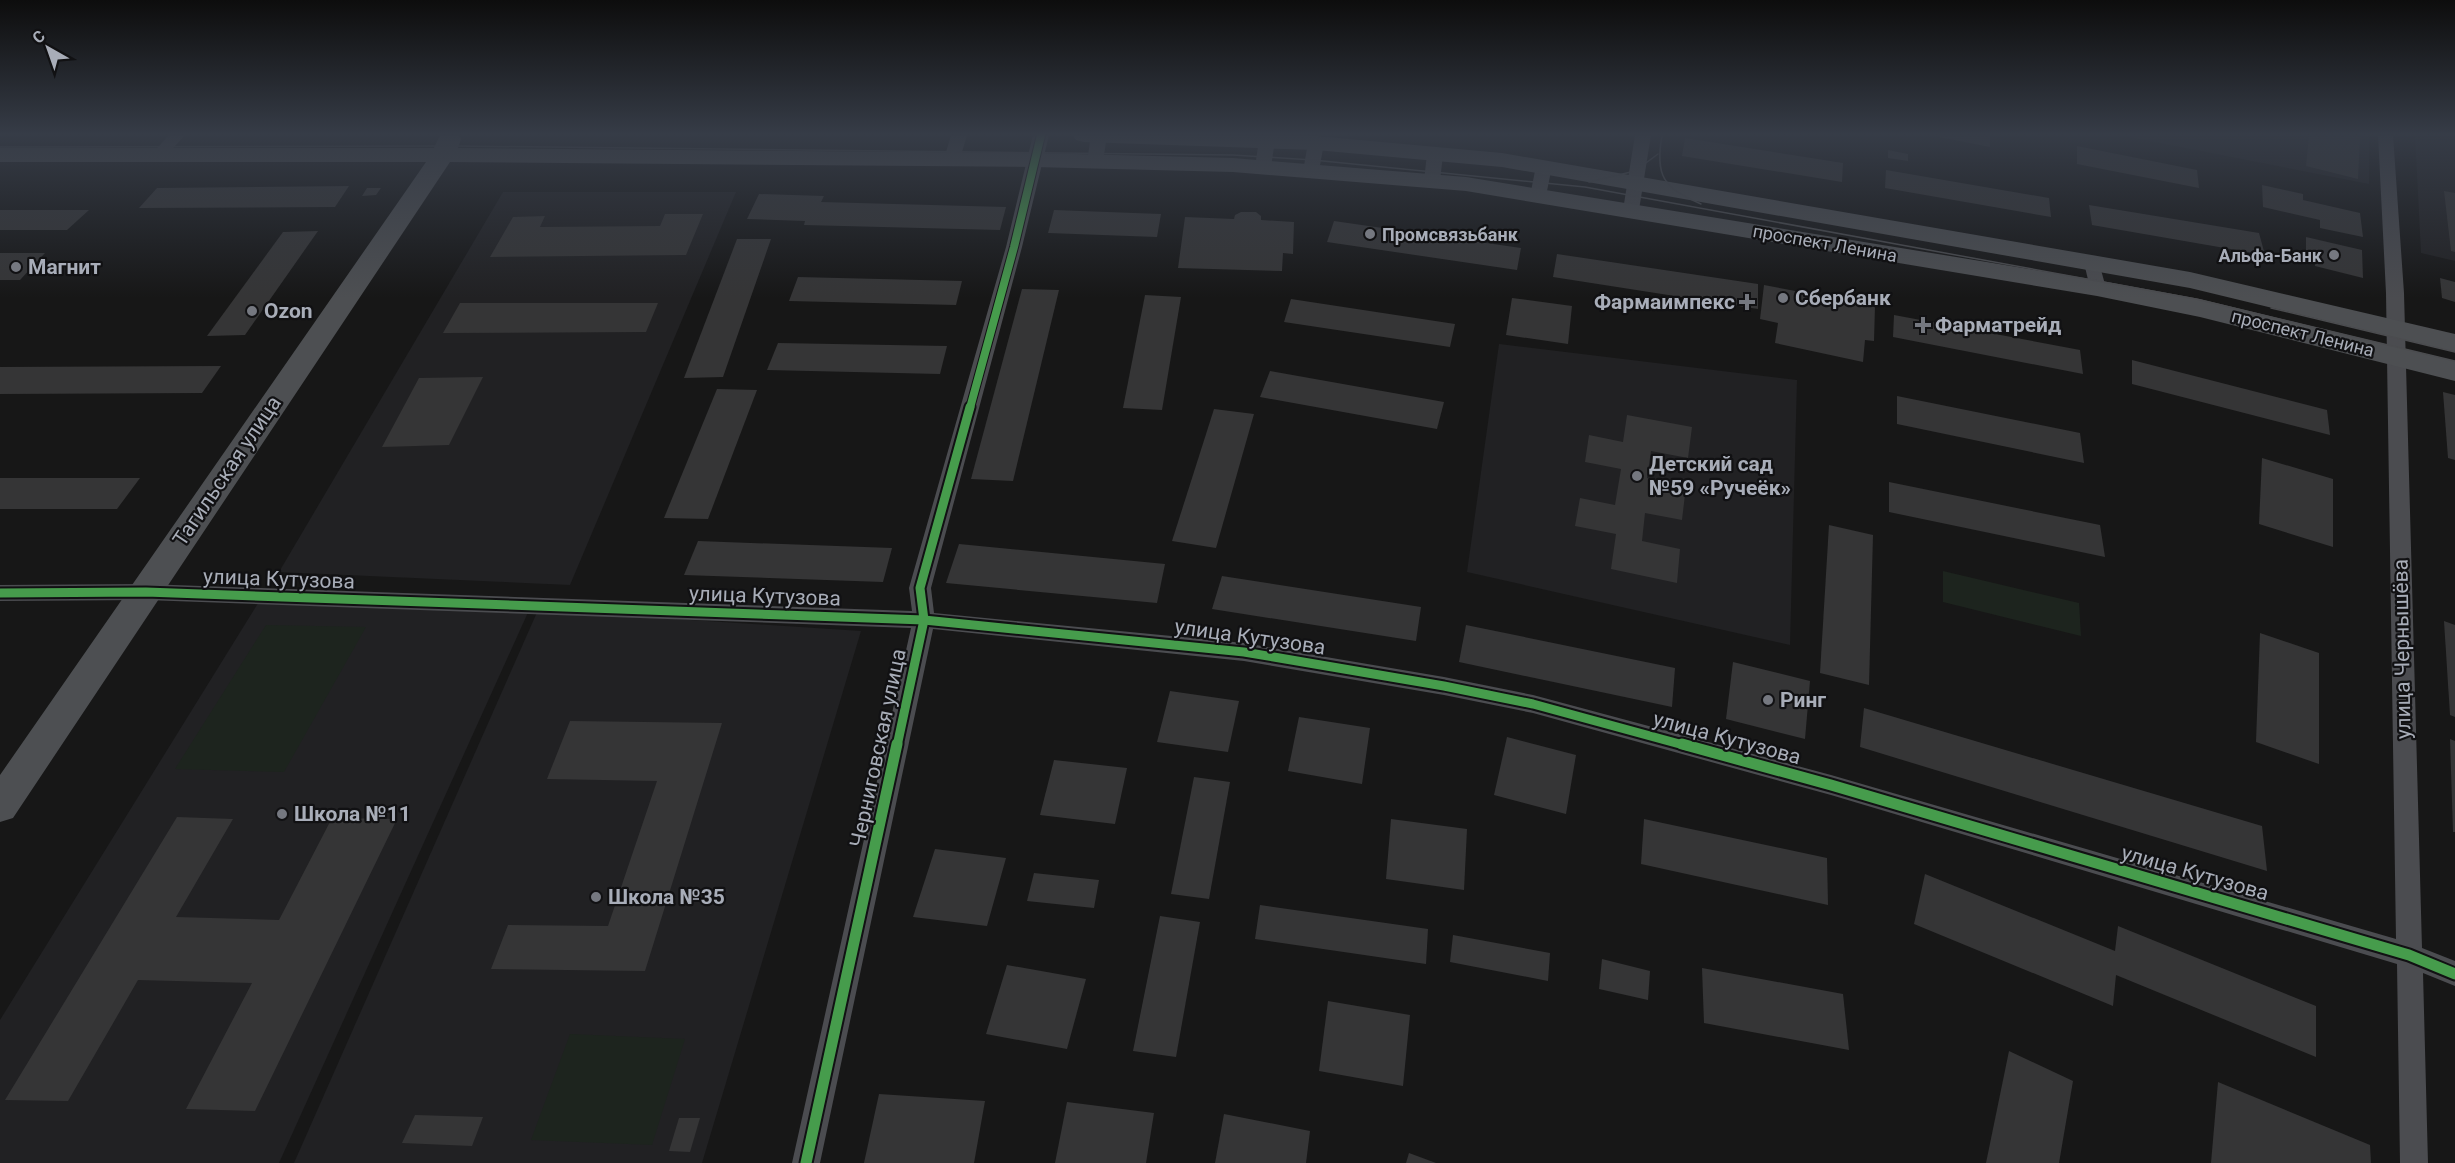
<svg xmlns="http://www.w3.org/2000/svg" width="2455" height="1163" viewBox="0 0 2455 1163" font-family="Roboto,sans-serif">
  <rect width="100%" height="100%" fill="#171717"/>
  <g fill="#212123">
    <path d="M2119,135h250v49z"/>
    <path d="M2415,135h40v126l-34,-8z"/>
    <path d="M503,192h233l-166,393 -291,-13z"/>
    <path d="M1499,344l298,36 -7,265 -323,-73z"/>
    <path d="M260,600l270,8 -251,555h-279v-143z"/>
    <path d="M538,610l323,21 -159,532h-408z"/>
  </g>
  <g fill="#1d241e">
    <path d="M1943,571l136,32 2,33 -138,-34z"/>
    <path d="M266,625l100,2 -82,145 -109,-3z"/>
    <path d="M570,1034l115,5 -33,106 -121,-5z"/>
  </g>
  <g fill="#353536">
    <path d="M1934,135h56v12l-56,-11z"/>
    <path d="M2309,135h42l9,2 -2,42 -52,-13z"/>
    <path d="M1685,138l158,25 -1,19 -160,-26z"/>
    <path d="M2077,146l120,24 2,18 -122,-24z"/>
    <path d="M1888,150l20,4v7l-20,-3z"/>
    <path d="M1886,170l163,28 2,19 -166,-29z"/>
    <path d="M2262,185l41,9v6l57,13 3,24 -43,-9v-8l-57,-13z"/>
    <path d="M349,186l-14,21 -196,1 18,-20z"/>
    <path d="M367,188h14l-5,7 -14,1z"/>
    <path d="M2444,191l11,2v59l-4,-1z"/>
    <path d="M759,194l65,2 -3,6 185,5 -6,23 -196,-5 1,-4 -58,-2z"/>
    <path d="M2089,205l170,28 6,22 -173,-30z"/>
    <path d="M0,210h89l-22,20h-67z"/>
    <path d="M1054,210l107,4 -4,23 -109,-4z"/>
    <path d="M1241,212h15l5,4v4l33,2 -1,32 -10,-1 -1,18 -104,-3 7,-51 49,2 1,-4z"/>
    <path d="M665,214h38l-17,41 -196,2 23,-40 32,-1 -5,11 120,-1z"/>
    <path d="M1334,221l187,27 -4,22 -190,-28z"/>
    <path d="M318,231l-73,104 -38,1 76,-104z"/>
    <path d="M2306,237l56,13 1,28 -48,-12v-3l-9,-2z"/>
    <path d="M737,239h34l-48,138 -39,1z"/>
    <path d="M0,253h45l-25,27h-20z"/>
    <path d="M1557,254l201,30v25l-205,-32z"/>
    <path d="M798,277l164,4 -6,24 -167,-4z"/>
    <path d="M2440,278l15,4v20l-13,-4z"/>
    <path d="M1764,285l111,21 -1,35 -9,-1 -2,22 -88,-19 3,-20 -18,-4z"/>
    <path d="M1022,289l37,1 -46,191 -42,-2z"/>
    <path d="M1145,295l36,2 -19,113 -39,-2z"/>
    <path d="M1512,298l60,8 -4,38 -62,-9z"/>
    <path d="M1291,299l164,25 -5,23 -166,-25z"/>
    <path d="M460,303h198l-12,29 -203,1z"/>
    <path d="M1894,315l186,35 3,24 -190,-37z"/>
    <path d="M778,343l169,3 -7,28 -173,-4z"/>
    <path d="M2132,360l195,50 3,25 -198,-51z"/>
    <path d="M221,366l-19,27 -202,1v-27z"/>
    <path d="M1270,371l174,31 -7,27 -177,-32z"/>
    <path d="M483,377l-34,68 -67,2 37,-69z"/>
    <path d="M717,389l40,1 -49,129 -44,-1z"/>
    <path d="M2443,392l12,3v65l-7,-2z"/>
    <path d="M1897,396l183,37 4,30 -187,-39z"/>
    <path d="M1214,409l40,5 -38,134 -44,-7z"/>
    <path d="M1627,415l65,12 -4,31 -37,-7 -4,27 39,8 -4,34 -37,-7 -3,28 38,8 -3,34 -66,-14 5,-35 -41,-8 5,-28 35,7 6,-36 -36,-7 4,-27 34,7z"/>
    <path d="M2262,458l71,21v68l-74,-23z"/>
    <path d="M0,478h140l-23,31h-117z"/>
    <path d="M1889,482l211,43 5,32 -216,-45z"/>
    <path d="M1829,525l44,10 -4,150 -49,-12z"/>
    <path d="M698,541l194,7 -9,34 -199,-7z"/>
    <path d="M959,544l206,20 -8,39 -211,-20z"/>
    <path d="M1222,576l199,31 -5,34 -204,-32z"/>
    <path d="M2444,621l11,4v92l-5,-2z"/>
    <path d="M1466,625l209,43 -3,39 -213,-45z"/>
    <path d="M2260,633l59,20v111l-63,-22z"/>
    <path d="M1733,662l77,19 -5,58 -79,-20z"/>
    <path d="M1170,691l69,10 -11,51 -71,-10z"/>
    <path d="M1864,708l398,118 5,45 -407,-124z"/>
    <path d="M1299,717l71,11 -8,56 -74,-13z"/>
    <path d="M570,721l152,2 -77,248 -154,-2 17,-44 100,1 49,-145 -110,-2z"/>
    <path d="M1507,737l69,18 -10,59 -72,-19z"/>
    <path d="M2450,739l5,2v91h-2z"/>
    <path d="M1054,760l73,8 -12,56 -75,-9z"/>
    <path d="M1194,777l36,5 -21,117 -38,-5z"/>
    <path d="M177,817l56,2 -57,98 103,3 53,-102 65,1 -142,292 -69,-2 66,-126 -114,-3 -70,121 -63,-1z"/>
    <path d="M1391,819l76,10 -3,61 -78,-11z"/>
    <path d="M1644,819l183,39 1,47 -187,-41z"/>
    <path d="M935,849l71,9 -19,68 -74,-9z"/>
    <path d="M1034,873l65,7 -5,28 -67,-7z"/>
    <path d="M1925,874l190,77 3,-25 198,80v51l-200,-82 -3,31 -199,-82z"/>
    <path d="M1260,905l168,24 -2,35 -171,-25z"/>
    <path d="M1160,916l40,6 -24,135 -43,-6z"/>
    <path d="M1453,935l97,18 -2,28 -98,-19z"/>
    <path d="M1602,959l48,12 -2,29 -49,-11z"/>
    <path d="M1007,965l79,14 -19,70 -81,-15z"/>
    <path d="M1702,968l141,26 6,56 -145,-27z"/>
    <path d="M1328,1001l82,14 -7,71 -84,-15z"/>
    <path d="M2009,1051l64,30 -14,82h-73z"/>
    <path d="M2218,1082l152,63 1,18h-160z"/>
    <path d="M879,1094l106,7 -11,62h-110z"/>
    <path d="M1067,1102l87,11 -8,50h-91z"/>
    <path d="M1224,1114l86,17 -4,32h-91z"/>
    <path d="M415,1115l68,2 -11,29 -70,-3z"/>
    <path d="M679,1118h21l-10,34 -21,-1z"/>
    <path d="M1409,1153l27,10h-30z"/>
  </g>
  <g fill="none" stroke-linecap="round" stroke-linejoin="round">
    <g fill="#4b4c50" fill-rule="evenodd">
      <path d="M169,135h16l-21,23h-10l-3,-3z"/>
      <path d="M951,135h16l-7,24 -8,5 -8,-5z"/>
      <path d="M1033,135h16l-27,112 -91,341 3,25 310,30 200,34 89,18 298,80 565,164 -10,-646 -8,-158h15l11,158 18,655 33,13v25l-32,-13 5,190h-28l-3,-199 -566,-169 -298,-82 -89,-18 -200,-34 -311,-32 -113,534h-28l119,-535 -765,-28 -146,1v-16l146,-1 766,27 -3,-23 97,-341z"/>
      <path d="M1091,135h16l-4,27 -8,5 -8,-5z"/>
      <path d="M1267,135l8,5 -4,27 -8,5 -8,-5 4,-27z"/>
      <path d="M1635,135h16l-12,75 -8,5 -8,-5z"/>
      <path d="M1316,138l8,5 -5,28 -8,5 -8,-5 5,-28z"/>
      <path d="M1435,149l8,5 -3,27 -8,5 -8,-5 3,-27z"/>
      <path d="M1544,161l8,5 -6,30 -8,5 -8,-5 6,-30z"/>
      <path d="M2092,258l6,1 8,29 -3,4h-12l-7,-29 2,-4z"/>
    </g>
    <g fill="#4d4f52" fill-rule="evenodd">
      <path d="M440,135h18l3,4 -3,9 577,5 198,5 233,19 631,103 103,19 255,62v20l-255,-64 -103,-21 -631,-105 -233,-19 -198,-5 -585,-5 -437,656 -13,4v-47l426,-613h-426v-14h434z"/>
      <path d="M1072,135l244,1 186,17 688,119 265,62v18l-265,-64 -688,-121 -186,-17 -232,-8 -8,-2z"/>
    </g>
    <g stroke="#4b4c4f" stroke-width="1.5">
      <path d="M1662,135c-7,41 1,53 39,69"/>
      <path d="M0,147l455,-1 778,9 80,5 272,27 611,112 259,62"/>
      <path d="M1589,182l46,-11 23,-17"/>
      <path d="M2271,308l184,44"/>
    </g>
    <g stroke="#111113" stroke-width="10">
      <path id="cycleway-far2" d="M970,408l44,-161 27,-112"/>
    </g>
    <g stroke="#111113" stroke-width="13">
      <g id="cycleway-far1">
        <path d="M0,593l146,-1 778,28 320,32 200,34 89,18 154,42"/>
        <path d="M897,746l27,-126 -4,-32 50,-181"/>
      </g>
    </g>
    <g stroke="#111113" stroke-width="15">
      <g id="cycleway">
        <path d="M1682,744l149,41 578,170 46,19"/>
        <path d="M806,1163l91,-419"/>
      </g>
    </g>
    <use href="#cycleway-far2" stroke="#469c4c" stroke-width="8"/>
    <use href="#cycleway-far1" stroke="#469c4c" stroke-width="9"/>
    <use href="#cycleway" stroke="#469c4c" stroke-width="11"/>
  </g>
  <linearGradient id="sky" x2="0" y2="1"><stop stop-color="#0d0d0d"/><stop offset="0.45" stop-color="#363c47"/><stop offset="1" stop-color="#363c47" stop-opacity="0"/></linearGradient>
  <rect width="2455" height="298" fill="url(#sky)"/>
  <g fill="#757880" stroke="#111113" stroke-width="2">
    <circle cx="1370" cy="234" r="6"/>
    <circle cx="2334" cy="255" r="6"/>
    <circle cx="16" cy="267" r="6"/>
    <circle cx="1783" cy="298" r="6"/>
    <path d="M1744 293h6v6h6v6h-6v6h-6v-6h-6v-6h6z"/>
    <circle cx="252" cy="311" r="6"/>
    <path d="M1920 316h6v6h6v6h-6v6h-6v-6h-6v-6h6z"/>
    <circle cx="1637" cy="476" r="6"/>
    <circle cx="1768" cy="700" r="6"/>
    <circle cx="282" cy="814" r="6"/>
    <circle cx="596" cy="897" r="6"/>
  </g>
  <g text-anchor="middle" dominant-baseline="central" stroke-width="4.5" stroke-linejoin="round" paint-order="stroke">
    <g font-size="18" font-weight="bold" fill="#a8adb8" stroke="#111113" text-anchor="start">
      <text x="1382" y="234">Промсвязьбанк</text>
      <text x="2322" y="255" text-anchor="end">Альфа-Банк</text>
    </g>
    <g font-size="18" fill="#a8adb8" stroke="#111113">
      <text transform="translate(1825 243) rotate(10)">проспект Ленина</text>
      <text transform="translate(2303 333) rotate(14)">проспект Ленина</text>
    </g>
    <g font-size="21" font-weight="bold" fill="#a8adb8" stroke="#111113" text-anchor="start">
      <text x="28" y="267">Магнит</text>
      <text x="1795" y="298">Сбербанк</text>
      <text x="1735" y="302" text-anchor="end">Фармаимпекс</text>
      <text x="264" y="311">Ozon</text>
      <text x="1935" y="325">Фарматрейд</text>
      <text x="1649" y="464">Детский сад<tspan x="1649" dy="24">№59 «Ручеёк»</tspan></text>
      <text x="1780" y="700">Ринг</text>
      <text x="294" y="814">Школа №11</text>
      <text x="608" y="897">Школа №35</text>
    </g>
    <g font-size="21" fill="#a8adb8" stroke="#111113">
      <text transform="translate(227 471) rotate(-56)">Тагильская улица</text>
      <text transform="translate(279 579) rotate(2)">улица Кутузова</text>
      <text transform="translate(765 596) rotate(2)">улица Кутузова</text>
      <text transform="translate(1250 637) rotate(8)">улица Кутузова</text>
      <text transform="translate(2402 649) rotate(-91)">улица Чернышёва</text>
      <text transform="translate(1727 738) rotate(15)">улица Кутузова</text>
      <text transform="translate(878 748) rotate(-78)">Черниговская улица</text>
      <text transform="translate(2195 873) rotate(16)">улица Кутузова</text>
    </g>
  </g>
  <g transform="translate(48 48) rotate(320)" stroke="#111113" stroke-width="4.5" paint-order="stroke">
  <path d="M0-4.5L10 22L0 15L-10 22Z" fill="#a8adb8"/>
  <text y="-9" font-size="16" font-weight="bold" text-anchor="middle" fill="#a8adb8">С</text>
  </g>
</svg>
